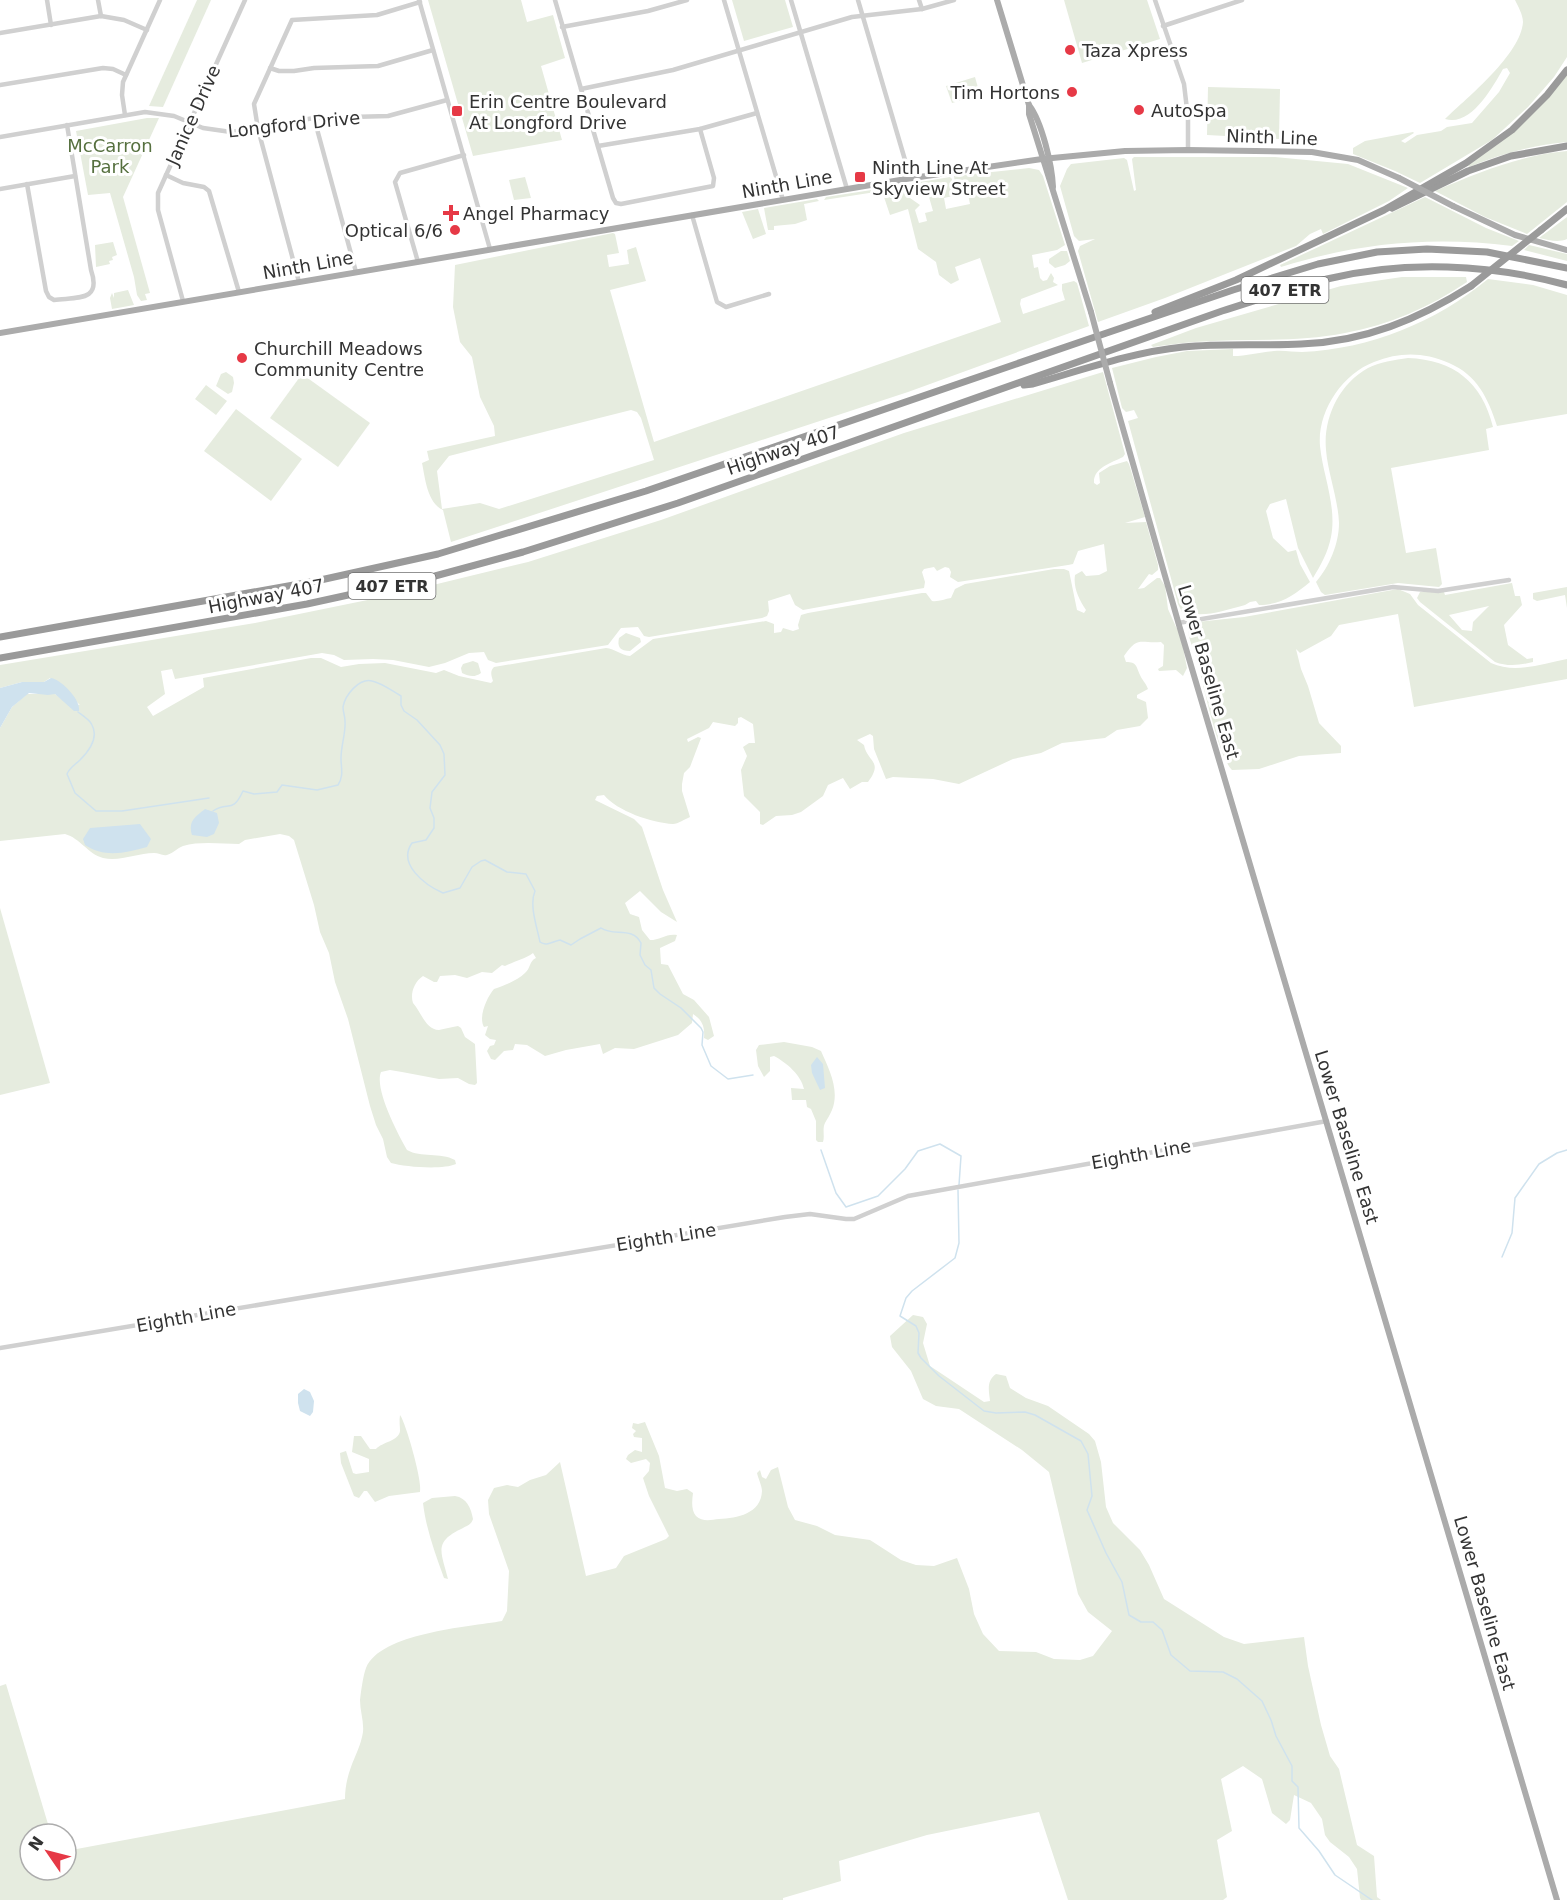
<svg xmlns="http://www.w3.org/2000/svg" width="1567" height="1900" viewBox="0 0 1567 1900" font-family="'DejaVu Sans',sans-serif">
  <rect width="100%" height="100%" fill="#fff"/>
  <g fill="#e6ecdf" fill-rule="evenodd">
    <path d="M197,0h14l-48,107 -14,-1z"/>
    <path d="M428,0h93l6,22 26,-7 12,43 -24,8 21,74 -89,16z"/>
    <path d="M732,0h53l8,27 -49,14z"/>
    <path d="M1064,0h83l13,39 -78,24z"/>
    <path d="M1515,0h52v57l-13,20 -26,30 -36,33 -72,43 -25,-12 -42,-17v-6l12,-7 48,-9 1,1 -13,8 4,2 12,-8 24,-4 6,-4 25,-4 27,-31 11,-19 -3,-5 -4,1c-11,19 -32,58 -58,50 23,-22 76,-65 78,-97 0,-7 -5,-16 -8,-22z"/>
    <path d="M1567,74v68c-35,3 -66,12 -98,25l-1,-2c40,-27 70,-52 99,-91z"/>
    <path d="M975,77l5,18 -28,8 -6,-17z"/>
    <path d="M1208,87l72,2 -1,50 -72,-4z"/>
    <path d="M147,118h12l-36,79 27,96 -5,1 2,6 -6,1 -4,-6 -3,-18 -24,-84 -22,2 -12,-64z"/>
    <path d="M1567,151v51l-40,32 -42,-17 -50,-26c42,-18 85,-36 132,-40z"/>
    <path d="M1134,157h141l73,7 60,24 -19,13 -66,33 -2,-5 -11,5 -14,12 -131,52 -67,24 -20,-71 2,-5 15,-7 -16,2 -5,-5 -14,-50 7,-17 4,-5 53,-6 3,2 7,31 2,-1 -4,-31z"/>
    <path d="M1029,168l10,2 4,6 22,69 -8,5 -25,5 2,13 4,-1 2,11 3,3 4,-1 4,-7 3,5 -1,4 5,3 -37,14 -1,5 3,10 42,-14 -3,-10v-6l12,-3 3,2 12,43 -181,66 -457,150 -8,-32c-16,-7 -18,-33 -21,-47l7,-3 -2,-9 68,-15 -1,-10 -14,-29 -8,-40 -12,-15 -7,-35 2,-42 158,-32 2,1 4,19 -12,2 2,12 20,-3 -2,-14 9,-3 10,34 -36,9 44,152 347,-120 -21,-64 -25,9 4,13 -8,4 -12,-9 -3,-13 -18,-13 -10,-40 -18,6 -8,-24 -58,9 2,-3 78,-12 6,13 10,7 -5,5 4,13 8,-2 -2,-8 8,-2 -4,-14 -17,-2 -4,-6v-5l42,-7 2,2 1,17 -9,2 2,11 24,-5 -2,-10 -11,2 -3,-20zM631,410l6,2 4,6 13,42 -155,49 -19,-6 -38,6 -5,-38 12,-15z"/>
    <path d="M525,177l6,21 -17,2 -5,-20z"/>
    <path d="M1425,197l61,31 33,13 -7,5c-81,-10 -154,-3 -231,21l-1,-2z"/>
    <path d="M817,199l2,2 -15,3 3,16 -12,4 -21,2v4h-6l-4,-22z"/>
    <path d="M758,209l8,25 -13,5 -11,-27z"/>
    <path d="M1567,217v22c-9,4 -18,1 -28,-1z"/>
    <path d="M113,242l4,13 -5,2 1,3 -4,1 1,3 -14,3 -1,-22z"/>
    <path d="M1529,245l38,9v7l-43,-11z"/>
    <path d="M1061,251h6l3,10 -5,4 -10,3 -6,-5v-4z"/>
    <path d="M1402,277h64l1,5c-37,25 -78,43 -122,51 -50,10 -101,5 -151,9 -14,1 -28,3 -41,5l-2,-2 45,-17 145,-42z"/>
    <path d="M1488,279l45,6 34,10v119l-70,12c-9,-28 -20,-51 -48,-63 -26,-11 -49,-11 -75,-1 -32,12 -57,50 -54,84 3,30 17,60 11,91 -3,15 -10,28 -18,41l-15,-30 -12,-49 -16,5 -4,7 7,27 15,14 8,-2 4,14 10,18c-16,13 -29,23 -51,23l-3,-4 -6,1 -5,3c-23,6 -39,13 -63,7l-4,-8 -50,-183 10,-3 -4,-8 -8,2 -4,-4 -10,-40 44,-11 31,-6 46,-2v7c14,0 28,-4 41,-5 10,-1 19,1 28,1 68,-3 134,-30 186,-73z"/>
    <path d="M128,290l6,15 -22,4 -2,-11 2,-5 2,5v-5z"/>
    <path d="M1408,358c46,2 74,24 85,69l-7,2 3,21 -98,18 15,85 30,-5 6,36 -3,3 -41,-4 -73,12 -4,-3 -5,-10c13,-15 23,-38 23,-59 -1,-25 -11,-49 -13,-73 -3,-32 13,-66 42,-82 11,-6 27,-8 40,-10z"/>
    <path d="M226,372l7,5 1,6 -2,9 -4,2 -12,-8 5,-12z"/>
    <path d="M1103,372l22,82 -2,3c-12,6 -30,11 -29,26l3,2 3,-2 -1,-10 11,-7 17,-5 2,3 16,53 -20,6 21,-1 12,43v5l-6,5 -3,-1 -11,15 6,-1 13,-10h3l5,8 3,23 8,18 4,5 7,36 -4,8 -7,-6 -17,1 -1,-2 5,-3 1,-21 -3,-3c-20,2 -23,-7 -37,14l2,6c11,0 10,4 14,13 2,5 6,8 8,14l-11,6v3l9,4 2,16 -8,8 -23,4 -12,8 -43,5 -21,10 -28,6 -54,25 -26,-5 -40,-2 -7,2 -12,-30 -1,-13 -3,-2 -13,6 7,5c3,17 20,16 4,37h-6l-12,7 -7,-11 -15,7 -5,11 -22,16 -9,3 -16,1 -13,9 -3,-1v-12l-16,-16 -3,-26 6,-14 -4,-9 6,-4h6l-2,-19 -12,-7 -3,1v5l-3,3 -22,-4 -4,6 -22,11 1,3 10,-5 3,1 -11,29 -6,6 -2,11v7l8,26c-5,2 -12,7 -17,7 -21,-1 -56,-13 -69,-29l-7,1 -2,4 39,19 8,8 21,63 14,32 -16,-10 -21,-21 -15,12 5,11 9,3 3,13 8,10c10,0 17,-7 27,-5l-2,6 -15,7 1,16 7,1 15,29 11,6 15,17 5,19 -6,4 -4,-2c1,-12 -2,-18 -11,-24l-1,9 -14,12 -44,14 -19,-1 -12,6 -3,-10 -34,6 -21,6 -18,-11 -12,-1 -2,6 -9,1 -9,9 -4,-1 -4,-8 3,-5 4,-1 2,-5 -6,-1 -5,-4 3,-9 -4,1c-6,-10 3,-30 10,-38 10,-3 24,-9 31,-16 6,-5 4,-12 11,-15l-3,-5c-8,6 -18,8 -28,13l-3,-1 -10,8 -10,-1 -15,6 -12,-3 -15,1 -3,6h-3l-11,-6c-9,6 -13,18 -10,27 8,9 13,27 26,27 6,-1 12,-3 19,-4l3,2 4,9 10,7 2,39 -2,2 -6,-1 -11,-6 -19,1 -37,-7 -12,-2 -9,2c-7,17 17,62 26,78 14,8 33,2 48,10l1,4c-13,6 -51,3 -65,-1l-4,-6 -4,-18 -7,-14 -6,-19 -22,-87 -13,-37 -6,-29 -9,-21 -6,-27 -20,-65 -5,-4 -9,-2 -35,6 -6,4c-17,0 -39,-3 -56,2 -6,2 -9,7 -16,9 -5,1 -8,-2 -13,-2 -17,0 -34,9 -51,5 -15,-4 -23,-20 -38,-24l-65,7v-113l12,-21 15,-13h28l9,7 16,4 -30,-27 -6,4h-22l-22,6v-23l255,-42 137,-28 136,-33 133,-42 243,-87zM1104,544l3,27 -8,4 -13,1 -4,-5 -7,4c-2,12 4,25 11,35l-2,3 -7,-3 -8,-39 -5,-2h-10l-89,15 -10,5 -4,9c-6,1 -13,4 -19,3l-6,-8h-4l-114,20 -7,2 -3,10 1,4 -6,2 -10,-3 -2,4 -7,1v-9l-8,-3 -113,18 -23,17c-9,-1 -15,-7 -24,-8l-112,19c-4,4 -3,8 -1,14l-2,2 -32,-7 -15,-6 -8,3 -51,-10 -26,1 -18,3 -20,-9h-10l-108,20 1,9 -51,29 -6,-9 18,-13 -4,-23 11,-2 3,10 147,-26 12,2 10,5 29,-1 20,1 36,7 16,-4 24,-10 15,-1 4,8 8,3 112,-18 13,-17 17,-1 6,9 5,1 113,-19 5,-2 2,-5 -1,-10 22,-7 5,11 8,5 115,-21 6,-1 1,-6 -3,-10 2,-3 10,-2 3,4 8,-4 4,1 2,4 -1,5 8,5 110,-17 5,-1 5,-13z"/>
    <path d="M302,374l68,49 -32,44 -68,-49z"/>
    <path d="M206,385l21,16 -11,14 -21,-16z"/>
    <path d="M236,409l66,50 -31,42 -67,-50z"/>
    <path d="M1512,583l3,13h5l2,9 -18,20 4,20 19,14 6,-1v4c-12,3 -25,5 -38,0l-75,-60 -3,-4 3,-6h24l1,3zM1489,606l-16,16 -1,9 -10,-1 -13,-15z"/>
    <path d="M1567,587v21l-2,-13 -28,6 -4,-2v-6z"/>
    <path d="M1398,589l12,5 8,11 73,58c24,11 51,1 76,-4v20l-153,28 -16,-93 -59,11 -8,11 -31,17 -4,-4 5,20 7,17 11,37 22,23v7l-42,3 -40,13 -27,1c-13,-12 -29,-86 -34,-107 -3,-13 -11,-24 -10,-37l9,-4 47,-5z"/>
    <path d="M626,633l14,5 1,4 -11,9c-10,0 -13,-4 -11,-13z"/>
    <path d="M473,661l5,2 3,10c-7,5 -12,3 -19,0l-1,-5 2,-4z"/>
    <path d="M0,908l50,175 -50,12z"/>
    <path d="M784,1042l28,5 9,4c8,18 19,39 11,59 -2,5 -5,9 -7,13 -3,6 0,13 -2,19h-5l-2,-2v-19l-5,-12 -4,-2 -1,-7h-14l-1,-12 13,1c-3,-14 -17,-26 -30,-33l-4,1v14l-6,6 -6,-11 -2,-16 3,-5z"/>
    <path d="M913,1315l10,2 4,7 -4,19 7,23 54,36 6,-1c-1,-10 -4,-20 6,-27l10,2 4,12 16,10 22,8 41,28 6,7 6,21 5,45 7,16 27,27 9,15 15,34 60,38 20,7 60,-7 4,29 13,59 9,31 9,13 18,76 17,11 3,41 4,3h-20l-1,-2 -3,-29 -8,-12 -19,-15 -5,-7 -3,-16 -11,-16 -17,-8 -4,25 -4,4 -14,-11 -10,-34 -19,-13 -22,13 11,52 -15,9 10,57 -4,3h-155l-29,-88 -112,23 -88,26 2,20 -58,17v2h-783v-214l6,-2 45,150h-21v36h36v-19l279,-52c0,-11 2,-21 6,-32 4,-11 10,-22 12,-35 1,-11 -3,-21 -3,-32 1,-9 3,-24 6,-32 14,-35 102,-41 136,-47l5,-10 2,-40 -20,-57 -1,-14 6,-12 13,-3 11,2 12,-7 16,-5 14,-13 26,114 30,-8 8,-12 42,-17 3,-3 -20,-40 -6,-18 6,-7 1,-8 -4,-4 -15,4 -5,-4 2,-4 7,-5 7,2v-14l-8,-1 -1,-3 3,-3 -4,-3 1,-5 5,1 7,-2 14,34 6,32 12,3 10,-2 6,4c-1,8 -2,17 3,23 6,6 15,4 23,3 18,-1 42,-5 43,-28 0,-5 -4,-13 -5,-18l3,-3 2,7 4,2 5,-9 7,-3 10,40 7,13 22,6 18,9 35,5 31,20 15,5 18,1 23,-8 12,31 5,25 9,20 16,17 37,1 18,7 26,1 13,-4 19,-25 -24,-19 -10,-18 -29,-122 -27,-22 -63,-41 -23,-3 -13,-7 -12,-28 -19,-24 -2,-11z"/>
    <path d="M400,1415c6,8 23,68 20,77l-31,4 -14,6 -8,-11h-3l-5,7 -5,-2 -13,-33 -1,-10 6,-2 7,22 3,1 13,-2v-13l-17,-7 2,-16h7l9,13h6c6,-7 23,-8 24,-18 0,-5 -1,-10 0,-16z"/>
    <path d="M455,1496c12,2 16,12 18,23 -2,6 -5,6 -10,9 -30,14 -22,23 -15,51l-4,-1c-9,-25 -18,-49 -21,-75l9,-5z"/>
  </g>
  <g fill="#cfe2ee">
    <path d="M51,678c11,2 30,22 28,33h-5l-19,-17 -7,1 -19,-2 -17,14 -12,21v-40l22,-6h22z"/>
    <path d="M205,809l12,4 2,10 -5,11 -7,3 -15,-2c-4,-14 3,-18 13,-26z"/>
    <path d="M140,824l11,15 -4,8c-21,6 -43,11 -62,-2l-2,-6 7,-11z"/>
    <path d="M817,1057l6,7 2,24 -5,2 -8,-17 -1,-8z"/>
    <path d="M304,1389l6,3 4,9 -1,11 -3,4 -10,-5 -2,-8v-9z"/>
  </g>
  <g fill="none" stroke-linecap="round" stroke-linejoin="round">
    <g stroke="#cfe2ee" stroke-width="1.5">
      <path d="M78,712c4,3 12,8 14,13 7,13 -3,26 -12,35 -5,5 -10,7 -13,14l8,19 21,18h26l87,-13"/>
      <path d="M213,811c15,-11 19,4 30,-20l11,3 23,-2 5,-7 35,5 21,-5c6,-9 3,-17 3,-27 0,-12 5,-26 4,-37 0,-5 -2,-9 -2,-14 2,-12 16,-29 29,-26 10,2 20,10 29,15v9l3,6 13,9 23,25 4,9 1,21 -13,17 -2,16 4,10v10l-8,12 -14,3c-15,21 13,42 31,50l17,-5 12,-21 9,-6 4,-1 22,12 19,2 9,17c-6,14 2,36 5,51 7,5 13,-1 20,-2l11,5 9,-6 21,-11c13,9 31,-2 40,15l-1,12 5,10 6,5 3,18 6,6 21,14 20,20 2,4 -1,13 9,21 17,13 25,-4"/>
      <path d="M821,1150l15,43 10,14 32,-11 27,-27 13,-18 22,-7 21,12 -2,29"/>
      <path d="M958,1190l1,53 -4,15 -43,33 -6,7 -6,18 16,10 3,7 -1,20 3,5 18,18 45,35 12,2 29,-1 10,3 46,26 7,13 4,42 -5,14 19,43 16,29 7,33 12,7h12l9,8 9,25 19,16 33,1 14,7 25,22 9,19 5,16 16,30v15l6,6 1,41 20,23 16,24 37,25"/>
      <path d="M1502,1257l10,-24 3,-35 24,-34 18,-11 10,-3"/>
    </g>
    <g stroke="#d0d0d0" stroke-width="4.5">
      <path d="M47,0l4,25"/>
      <path d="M98,0l3,16"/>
      <path d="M419,0l71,249"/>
      <path d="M555,0l58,198 3,5 5,1 92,-18 1,-8 -14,-49"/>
      <path d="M724,0l59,200"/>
      <path d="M791,0l56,189"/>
      <path d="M858,0l47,160 1,19"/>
      <path d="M919,0l3,9"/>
      <path d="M1155,0l29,84 4,34v32"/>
      <path d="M1163,26l79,-26"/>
      <path d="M562,27l86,-16 39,-11"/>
      <path d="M0,33l101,-17 23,4 23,10"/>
      <path d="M270,68l9,3h15l20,-3 64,-2 55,-16"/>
      <path d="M0,85l103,-17 10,1 13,6"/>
      <path d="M581,89l92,-19 179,-53 70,-8 32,-9"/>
      <path d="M125,115l-3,-20 1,-13 37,-82"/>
      <path d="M314,118l42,154"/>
      <path d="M0,137l145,-25 29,4 29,12 28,4 83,-14 74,-2 59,-16"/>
      <path d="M598,146l102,-17 57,-16"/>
      <path d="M166,175l17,8 21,4 5,4 30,101"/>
      <path d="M27,184l19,107 3,6 5,3c23,-3 48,2 37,-30l-24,-145"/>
      <path d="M0,189l75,-13"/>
      <path d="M692,215l25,87 9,5 43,-13"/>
      <path d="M418,262l-23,-80 5,-9 64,-18"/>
      <path d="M299,282l-41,-153 -4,-25 38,-84 85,-5 43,-13"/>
      <path d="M183,301l-25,-91v-17l87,-193"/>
      <path d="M1178,623l215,-36 45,4 71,-11"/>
      <path d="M0,1348l785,-131 25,-3 36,5h8l54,-23 419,-75"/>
    </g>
    <g stroke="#ababab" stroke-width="6">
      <path d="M997,0l32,105v9l62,198"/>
      <path d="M1029,105c13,17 23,60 24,82"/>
      <path d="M1453,206l62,29 52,15"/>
      <path d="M0,333l906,-154 136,-20 83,-8 63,-1 124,2 46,8 41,18"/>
      <path d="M1110,383l69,242 378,1275"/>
    </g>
    <g stroke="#9a9a9a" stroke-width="7">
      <path d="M1392,208l76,-37 43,-15 56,-10"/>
      <path d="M1541,230l26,-21"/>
      <path d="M1155,312l81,-32 148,-70 82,-47 46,-33 35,-35 20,-25"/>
      <path d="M1024,385l9,-1c49,-14 100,-32 150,-37 40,-4 79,-1 118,-3 63,-2 118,-25 170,-58"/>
      <path d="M0,637l316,-56 122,-27 208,-63 440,-151 147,-50 85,-26 59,-12 50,-3 60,3 80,16"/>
      <path d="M0,658l307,-54 128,-28 88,-24 155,-49 544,-192c35,-11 69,-23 105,-32 78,-19 163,-15 240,6"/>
    </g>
    <g stroke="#ababab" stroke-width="6">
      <path d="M1399,178l54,28"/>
      <path d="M1091,312l19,71"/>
    </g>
    <path stroke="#9a9a9a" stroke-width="7" d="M1471,286l70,-56"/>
  </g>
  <g fill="#e63946" stroke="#fff" stroke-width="2">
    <circle cx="1070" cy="50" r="6"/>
    <circle cx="1072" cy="92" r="6"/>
    <circle cx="1139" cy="110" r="6"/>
    <rect x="451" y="105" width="12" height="12" rx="3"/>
    <rect x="854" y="171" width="12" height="12" rx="3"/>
    <path d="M448 204h6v6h6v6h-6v6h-6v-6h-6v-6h6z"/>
    <circle cx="455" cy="230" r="6"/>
    <circle cx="242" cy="358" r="6"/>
  </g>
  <g text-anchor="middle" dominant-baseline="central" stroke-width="6" stroke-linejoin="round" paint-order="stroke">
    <g fill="#fff" stroke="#707070" stroke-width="1.5">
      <rect x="1241.5" y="277" width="87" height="26" rx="4.5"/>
      <rect x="348.5" y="573" width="87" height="26" rx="4.5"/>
    </g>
    <g font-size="16" font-weight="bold" fill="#333">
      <text x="1285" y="290">407 ETR</text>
      <text x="392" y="586">407 ETR</text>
    </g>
    <g font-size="18" fill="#333" stroke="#fff" text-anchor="start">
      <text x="1082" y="50">Taza Xpress</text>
      <text x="1060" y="92" text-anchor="end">Tim Hortons</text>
      <text x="469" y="101">Erin Centre Boulevard<tspan x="469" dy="21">At Longford Drive</tspan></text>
      <text x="1151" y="110">AutoSpa</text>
      <text x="872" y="167">Ninth Line At<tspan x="872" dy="21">Skyview Street</tspan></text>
      <text x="463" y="213">Angel Pharmacy</text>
      <text x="443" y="230" text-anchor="end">Optical 6/6</text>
      <text x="254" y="348">Churchill Meadows<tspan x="254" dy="21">Community Centre</tspan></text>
    </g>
    <g font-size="18" fill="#333" stroke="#fff">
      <text transform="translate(193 115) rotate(-66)">Janice Drive</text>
      <text transform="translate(294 124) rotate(-6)">Longford Drive</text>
      <text transform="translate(1272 137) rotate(2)">Ninth Line</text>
      <text transform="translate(787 184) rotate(-10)">Ninth Line</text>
      <text transform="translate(308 265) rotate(-10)">Ninth Line</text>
      <text transform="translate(783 450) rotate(-19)">Highway 407</text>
      <text transform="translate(266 596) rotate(-11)">Highway 407</text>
      <text transform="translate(1209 672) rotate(74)">Lower Baseline East</text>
      <text transform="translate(1347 1137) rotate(73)">Lower Baseline East</text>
      <text transform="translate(1141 1154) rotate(-10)">Eighth Line</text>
      <text transform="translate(666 1237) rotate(-9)">Eighth Line</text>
      <text transform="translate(186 1317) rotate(-10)">Eighth Line</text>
      <text transform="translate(1485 1603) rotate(74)">Lower Baseline East</text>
    </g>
    <g font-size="18" fill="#56703f" stroke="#fff">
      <text x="110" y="145">McCarron<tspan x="110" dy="21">Park</tspan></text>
    </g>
  </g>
  <g transform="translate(48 1852) rotate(305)"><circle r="28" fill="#ffffff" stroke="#adadad" stroke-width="1.5"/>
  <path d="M0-4.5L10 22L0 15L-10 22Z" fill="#e63946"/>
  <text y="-9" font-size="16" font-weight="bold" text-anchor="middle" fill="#333333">N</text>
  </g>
</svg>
